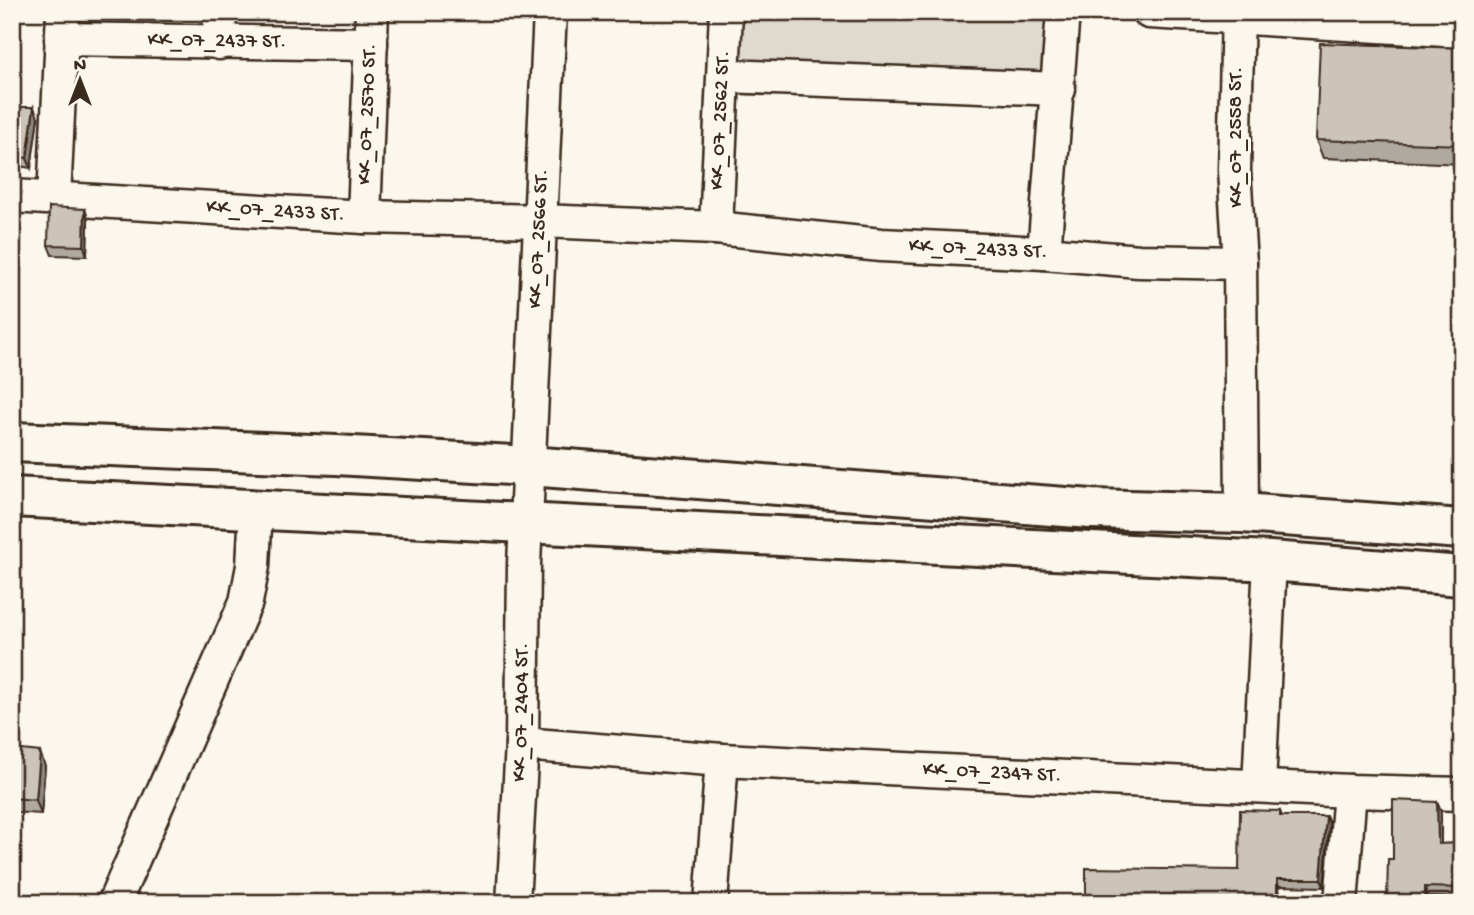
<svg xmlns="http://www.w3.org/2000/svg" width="1474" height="915" viewBox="0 0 1474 915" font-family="'Gochi Hand',sans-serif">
  <rect width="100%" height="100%" fill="#fbf7ec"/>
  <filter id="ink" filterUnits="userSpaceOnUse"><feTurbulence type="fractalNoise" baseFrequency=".0143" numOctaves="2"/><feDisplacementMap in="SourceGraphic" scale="14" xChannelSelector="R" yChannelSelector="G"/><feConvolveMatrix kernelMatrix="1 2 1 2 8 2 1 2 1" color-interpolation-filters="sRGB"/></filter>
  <g filter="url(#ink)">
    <path fill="#dfd9ce" stroke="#8d8276" stroke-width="2" d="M726,12h337l-4,77 -335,-13z"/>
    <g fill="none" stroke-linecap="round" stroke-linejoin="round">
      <g stroke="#3b2a1e" stroke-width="37">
        <g id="minor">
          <path d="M1149,12l313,19"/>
          <path d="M1238,12l-4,158 6,93 2,250"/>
          <path id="s1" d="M61,39l310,5"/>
          <path d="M219,43l1,-31"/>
          <path d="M724,76l335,13"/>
          <path id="s2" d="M12,196l352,21 176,4 176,7 165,17 163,8 95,8 101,2"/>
          <path d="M54,198l9,-186"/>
          <path id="s3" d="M364,217l8,-205"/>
          <path id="s4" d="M716,228l10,-216"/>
          <path d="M1044,253l19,-241"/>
          <path id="s5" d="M522,744l200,16 628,31 112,3"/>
          <path d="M1259,786l11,-225"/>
          <path d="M114,903l132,-301 7,-36 3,-58"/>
          <path id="s6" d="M513,903l9,-159 2,-180 26,-552"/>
          <path d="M711,903l11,-143"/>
          <path d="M1341,903l9,-112"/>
        </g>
      </g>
      <g stroke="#3b2a1e" stroke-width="44">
        <g id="tertiary">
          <path d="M12,442l324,13 193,11 562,43 151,4 220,16"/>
          <path d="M12,497l1258,64 192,15"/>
        </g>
      </g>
      <use href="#minor" stroke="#fbf7ec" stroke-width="32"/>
      <use href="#tertiary" stroke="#fbf7ec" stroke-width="38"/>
    </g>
    <g fill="#afa99f" stroke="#3b2a1e" stroke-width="2">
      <path d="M1462,48v116l-139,-6 -7,-18z"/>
      <path d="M12,107l26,10 -7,51 -19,-3z"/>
      <path d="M85,209l3,10 -1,37 -35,-1 -4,-10z"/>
      <path d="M12,749l33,17 -4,48 -29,-2z"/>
      <path d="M1437,802l4,10v32l21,-1v55l-34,-1 -41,2 6,-40z"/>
      <path d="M1280,811l2,5h44l3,7 -5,64 -45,-1 1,17h-193l-1,-2 153,-31z"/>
    </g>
    <g fill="#8f8982" stroke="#3b2a1e" stroke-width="2">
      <path d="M34,107l4,10 -7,51 -4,-10z"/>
      <path d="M85,209l3,10 -1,37 -3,-10z"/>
      <path d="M40,752l5,14 -4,48 -5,-14z"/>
      <path d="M1437,802l4,10v43l-3,-11z"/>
      <path d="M1326,816l3,7 -5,64 -3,-8z"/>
      <path d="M1277,879l2,7 1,17h-3z"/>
      <path d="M1425,887l3,10v6h-3z"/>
    </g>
    <g fill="#ccc4b9" stroke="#3b2a1e" stroke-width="2">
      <path d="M1320,43l142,5v97l-146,-5z"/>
      <path d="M12,107h22l-7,51 -15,-2z"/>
      <path d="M49,207l36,2 -1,37 -36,-1z"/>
      <path d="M12,749l28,3 -4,48 -24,-2z"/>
      <path d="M1393,800l44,2 1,42 24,-1v45l-37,-1v16h-45v-4h7l1,-40h5z"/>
      <path d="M1240,810l40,1v5h46l-5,63h-44v24h-168l-23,-2v-33l153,2z"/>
    </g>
  </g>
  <g text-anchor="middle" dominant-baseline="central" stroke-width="6" stroke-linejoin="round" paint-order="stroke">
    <g font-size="21" fill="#3b2a1e" stroke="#fbf7ec">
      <text stroke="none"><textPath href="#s1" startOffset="156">KK_07_2437 ST.</textPath></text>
      <text stroke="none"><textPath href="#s3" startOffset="103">KK_07_2570 ST.</textPath></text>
      <text stroke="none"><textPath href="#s4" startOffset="108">KK_07_2562 ST.</textPath></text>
      <text transform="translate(1237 137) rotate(-90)">KK_07_2558 ST.</text>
      <text stroke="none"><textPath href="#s2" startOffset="264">KK_07_2433 ST.</textPath></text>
      <text stroke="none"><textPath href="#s6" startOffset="665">KK_07_2566 ST.</textPath></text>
      <text stroke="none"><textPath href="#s2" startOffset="968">KK_07_2433 ST.</textPath></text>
      <text stroke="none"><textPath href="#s6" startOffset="191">KK_07_2404 ST.</textPath></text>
      <text stroke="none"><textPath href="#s5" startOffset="471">KK_07_2347 ST.</textPath></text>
    </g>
  </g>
  <rect width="1474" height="915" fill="none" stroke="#fbf7ec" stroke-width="42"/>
  <rect x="21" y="21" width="1432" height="873" fill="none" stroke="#3b2a1e" stroke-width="2.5" filter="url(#ink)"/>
  <g transform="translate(80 80)" stroke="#fbf7ec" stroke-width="5" paint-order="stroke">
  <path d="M0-5L12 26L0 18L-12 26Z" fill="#3b2a1e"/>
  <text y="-10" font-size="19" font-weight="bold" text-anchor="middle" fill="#3b2a1e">N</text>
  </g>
</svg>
